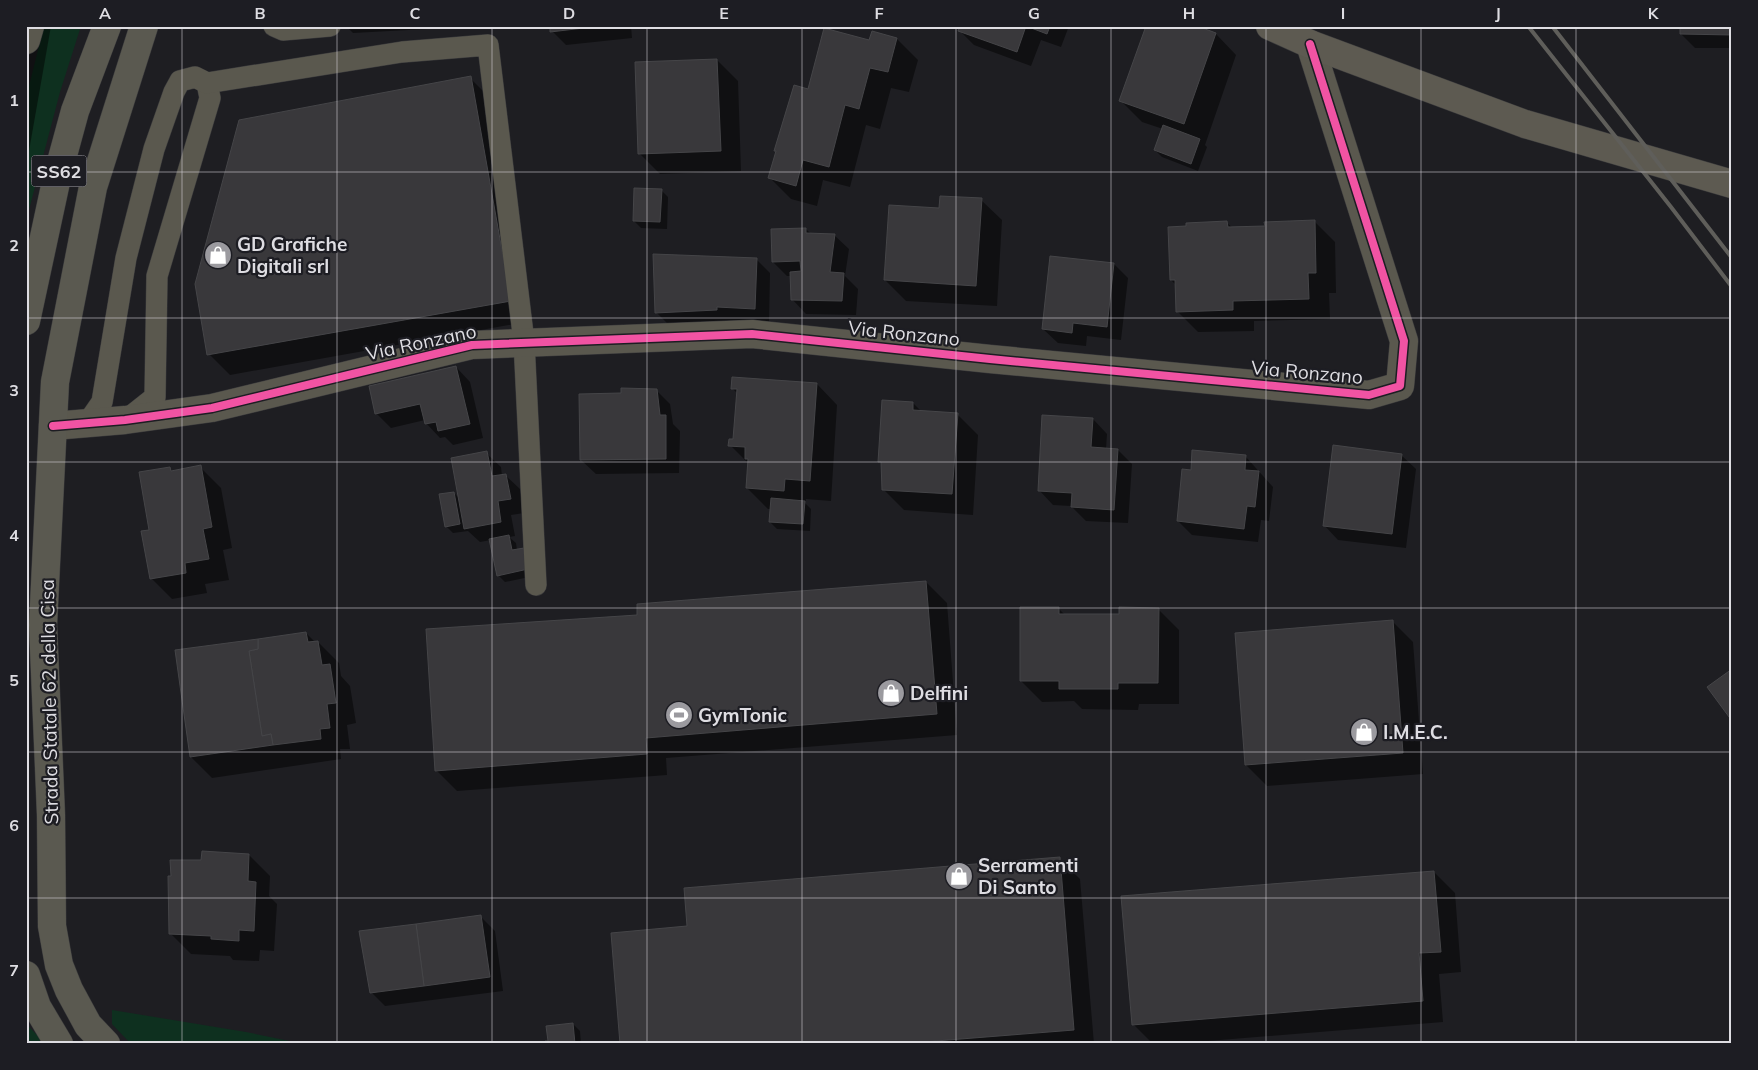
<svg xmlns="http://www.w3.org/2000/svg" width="1758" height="1070" viewBox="0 0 1758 1070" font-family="Mulish,sans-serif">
  <rect width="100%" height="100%" fill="#1e1e22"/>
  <g fill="#0e301f">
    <path d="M44,26h37l-21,66 -34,129v-123z"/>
    <path d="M112,1010l134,22 58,12h-173l-19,-20z"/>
    <path d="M26,1024l20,20h-20z"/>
  </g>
  <g fill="#0007">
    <path d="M26,26h25l-25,142z"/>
    <path d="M346,26h118v1l-111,6z"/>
    <path d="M551,26h80l1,12 -66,7 -14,-14z"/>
    <path d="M961,26h108l-8,21 -20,-7 -10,26 -57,-21 -14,-14z"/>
    <path d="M1732,26v22h-37l-14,-14z"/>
    <path d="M1216,34l20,21 -31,90 2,2 -9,24 -36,-14 -7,-7 8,-21 -21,-7 -21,-21z"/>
    <path d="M897,39l21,21 -9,32 -18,-4 -11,41 -14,-4 -16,62 -27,-7 -6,26 -26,-7 -21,-21 39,-88z"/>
    <path d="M717,60l21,21 3,90 -81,3 -21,-21z"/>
    <path d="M470,78l21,21 40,222 -301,54 -21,-21z"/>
    <path d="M661,190l7,7 -1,32 -26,-1 -7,-7z"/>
    <path d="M981,200l21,20 -5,86 -91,-5 -21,-21 56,-70z"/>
    <path d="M1314,221l21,21 1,51h-7l1,26 -76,2v10l-56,1 -21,-21 -1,-26 -5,-5 56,-57 6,5 33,-1z"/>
    <path d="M806,229l5,5 23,1 15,14 -4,27 13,13 -2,26 -50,-1 -14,-15v-23h-5l-14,-14z"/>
    <path d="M756,259l14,14 -1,49 -38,-1v3l-61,2 -14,-14z"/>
    <path d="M1114,264l14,14 -7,62 -34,-4 -1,10 -28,-3 -15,-14z"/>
    <path d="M456,367l14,15 13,56 -30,7 -8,-8 -5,1 -14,-15 -1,-3 -34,8 -15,-15z"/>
    <path d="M817,384l20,21 -6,96 -25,-2 -1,4 6,6 -1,22 -33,-2 -7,-7 1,-13h-3l-21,-21 2,-24 -19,-19 5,-5 3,-46 -6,-6z"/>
    <path d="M656,390l14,14 3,20 7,7 -1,42 -83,1 -15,-14 42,-65z"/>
    <path d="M913,403l9,9 35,2 21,21 -5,80 -69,-5 -21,-21 -1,-25 -2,-2z"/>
    <path d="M1093,419l14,15 -1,15 12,1 14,14 -4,59 -42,-2 -15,-15 -18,-1 -14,-15z"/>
    <path d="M486,453l15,14 1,9 3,-1 15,14 4,24 -13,2 4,21 -6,1 7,6 1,7 17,26 -29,6 -7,-7 -7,-35 -11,2 -12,-11 -15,2 -7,-7 8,-33 6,6z"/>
    <path d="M1401,455l15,14 -10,79 -68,-8 -14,-15z"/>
    <path d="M1246,457l27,30 -4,34 -8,-1 -3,22 -66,-7 -14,-14 14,-50z"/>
    <path d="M200,467l21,21 11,60 -9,2 6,30 -24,4 2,9 -35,6 -21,-21v-47l18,-63 4,3z"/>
    <path d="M926,582l21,21 10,132 -291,23 1,17 -210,16 -21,-21 202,-154z"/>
    <path d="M1058,608l7,7h55l38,-6 21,21v74h-40l-1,6 -56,-1 -8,-8 -32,1 -21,-21z"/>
    <path d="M1392,621l21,21 10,132 -156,12 -21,-21z"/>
    <path d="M306,633l9,9h3l21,21 2,13 9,10 6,37 -9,2 3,24h-10l1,10 -129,19 -21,-21z"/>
    <path d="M249,855l21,21 -1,20 8,8 -3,47 -14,-1 -1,11 -26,-1 -3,-4 -39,-2 -21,-21 33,-72z"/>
    <path d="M1059,858l21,21 14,165h-473l67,-117z"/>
    <path d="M1434,872l21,21 6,79 -22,2 4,48 -272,22h-18l-20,-20z"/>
    <path d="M481,917l14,14 8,60 -118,15 -14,-14z"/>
    <path d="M573,1024l7,7 1,13h-35z"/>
  </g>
  <g fill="#39383b" stroke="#454548">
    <path d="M550,26h51l-51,6z"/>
    <path d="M960,26h66l-9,26 -59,-21z"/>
    <path d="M1026,26h24l-3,8z"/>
    <path d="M1146,26h51l19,7 -32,91 -65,-23z"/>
    <path d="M1680,26h52v9l-52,-1z"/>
    <path d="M824,28l45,12 3,-9 25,7 -9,34 -18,-4 -11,41 -14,-4 -16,62 -26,-7 -7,26 -28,-8 8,-27h-2l20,-66 14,4z"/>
    <path d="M717,59l4,92 -83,3 -3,-92z"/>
    <path d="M471,76l40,225 -304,54 -12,-71 44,-164z"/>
    <path d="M1163,125l37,14 -9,25 -37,-14z"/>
    <path d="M634,188l28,1 -2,33 -27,-1z"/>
    <path d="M940,196l42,2 -6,88 -92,-6 5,-75 50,3z"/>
    <path d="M1315,220l1,53h-8l1,26 -76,2v9l-57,2 -1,-32h-5l-2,-53 18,-1v-3l41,-2 1,6 37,-1 -1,-4z"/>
    <path d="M806,228v5l29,1 -5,38 14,1 -2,28 -51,-1 -1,-28 11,-1 -1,-10 -28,1 -1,-33z"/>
    <path d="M653,254l104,4 -2,51 -38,-2v3l-62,3z"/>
    <path d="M1050,256l64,7 -7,64 -34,-4 -1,10 -30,-4z"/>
    <path d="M456,366l14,58 -32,7 -2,-9 -11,2 -5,-20 -45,10 -6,-28z"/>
    <path d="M732,377l85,6 -7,98 -25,-2 -1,12 -38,-3 2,-29h-3v-12l-17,-1 1,-7h4l4,-50h-6z"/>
    <path d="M621,388l36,1 3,26h6v44l-86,1 -1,-66 42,-1z"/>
    <path d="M882,400l31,2v8l45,3 -6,81 -70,-4 -1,-28h-3z"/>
    <path d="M1042,415l51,3 -2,29 27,2 -4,61 -43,-3 1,-14 -34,-2z"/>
    <path d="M1333,445l69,9 -10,80 -69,-8z"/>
    <path d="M1192,450l54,5 -1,15 14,1 -4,36 -8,-1 -3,23 -67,-8 5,-52 9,1z"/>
    <path d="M487,451l5,25 14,-2 5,25 -13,2 3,21 -37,7 -13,-71z"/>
    <path d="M201,465l11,62 -9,2 6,30 -24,4 1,10 -36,6 -9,-48 8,-1 -10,-58 31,-5 1,4z"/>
    <path d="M454,492l6,32 -15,3 -6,-33z"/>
    <path d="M771,498l34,3 -2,23 -34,-2z"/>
    <path d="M509,535l3,15 12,-2 4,21 -31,7 -8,-37z"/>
    <path d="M926,581l11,133 -291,24 1,16 -212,17 -9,-142 211,-14v-11z"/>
    <path d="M1020,607h39v7h60v-7l40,1 -1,75h-40v6h-59v-8h-39z"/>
    <path d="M1393,620l10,133 -158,12 -10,-132z"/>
    <path d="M306,632l2,10 10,-1 4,24 8,-1 6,39 -9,1 3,24 -10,1 1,10 -48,6 -2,-11 -9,2 -13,-85 9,-2v-10z"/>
    <path d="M258,639v10l-9,2 13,85 9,-2 2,11 -83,12 -15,-107z"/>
    <path d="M1732,669v52l-25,-34z"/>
    <path d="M202,851l47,3 -1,27 8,1 -2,49 -15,-1v11l-28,-2v-3l-42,-2 -1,-58h3l-1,-16h31z"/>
    <path d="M1060,857l14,173 -176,14h-278l-9,-111 76,-7 -3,-38z"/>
    <path d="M1434,871l7,81 -22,1 4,48 -291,24 -11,-129z"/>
    <path d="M481,915l9,62 -66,9 -8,-62z"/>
    <path d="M416,924l8,62 -54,7 -11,-62z"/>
    <path d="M573,1023l2,21h-30v-3h3l-2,-15z"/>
  </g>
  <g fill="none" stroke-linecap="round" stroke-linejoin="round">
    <g stroke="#3a3a3c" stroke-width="22">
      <g id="lane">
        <path d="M274,26l9,4 47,-4"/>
        <path d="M126,420l29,-23 2,-121 53,-178 -3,-15"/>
        <path d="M86,425l16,-23 24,-144 28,-109 20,-57 6,-11 15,-4 12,6 195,-31 86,-7 36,297 12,243"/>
      </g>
    </g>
    <g stroke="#3a3a3c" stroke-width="29">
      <g id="street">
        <path d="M26,40l4,-14"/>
        <path d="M53,426l72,-6 87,-12 260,-63 280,-11 238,25 379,36 31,-9 4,-45 -94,-297"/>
      </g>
    </g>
    <g stroke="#3a3a3c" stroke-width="29">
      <path id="secondary" d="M1270,26l40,18 215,80 207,60"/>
    </g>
    <g stroke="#3a3a3c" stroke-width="29">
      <g id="primary">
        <path d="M26,321l31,-144 18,-66 32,-85"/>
        <path d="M26,975l11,32 22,37"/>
        <path d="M106,1044l-18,-19 -19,-35 -10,-25 -7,-39 -1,-111 -8,-190 12,-243 38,-195 51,-161"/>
      </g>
    </g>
    <use href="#lane" stroke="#5a584e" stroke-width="21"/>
    <use href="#street" stroke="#5a584e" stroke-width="28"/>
    <use href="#secondary" stroke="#5d5a51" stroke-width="28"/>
    <use href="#primary" stroke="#5a5950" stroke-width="28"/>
    <g stroke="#5f5e5a" stroke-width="4">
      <path d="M1528,26l143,181 61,80"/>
      <path d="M1552,26l180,232"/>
    </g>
    <g stroke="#1d1d23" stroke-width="11">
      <path id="cycleway" d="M53,426l72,-6 87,-12 260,-63 280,-11 238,25 379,36 31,-9 4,-45 -94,-297"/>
    </g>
    <use href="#cycleway" stroke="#f153a3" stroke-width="8"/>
  </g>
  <path fill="none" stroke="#dedde2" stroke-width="1" stroke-opacity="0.55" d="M182,26v1018M337,26v1018M492,26v1018M647,26v1018M802,26v1018M956,26v1018M1111,26v1018M1266,26v1018M1421,26v1018M1576,26v1018M26,172h1706M26,318h1706M26,462h1706M26,608h1706M26,752h1706M26,898h1706"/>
  <defs>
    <g id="shop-disc" transform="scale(1.4375)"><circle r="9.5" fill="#9b9a9f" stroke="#1d1d23"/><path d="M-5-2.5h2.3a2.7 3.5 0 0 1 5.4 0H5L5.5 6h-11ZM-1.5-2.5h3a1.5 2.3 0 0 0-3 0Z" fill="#fff"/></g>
    <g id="stadium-disc" transform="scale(1.4375)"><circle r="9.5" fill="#9b9a9f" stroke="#1d1d23"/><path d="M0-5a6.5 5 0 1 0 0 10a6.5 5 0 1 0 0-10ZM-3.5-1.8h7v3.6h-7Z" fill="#fff"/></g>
  </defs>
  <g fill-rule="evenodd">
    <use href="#shop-disc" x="218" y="255"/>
    <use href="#shop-disc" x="891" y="693"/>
    <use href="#stadium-disc" x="679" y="715"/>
    <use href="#shop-disc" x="1364" y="732"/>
    <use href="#shop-disc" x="959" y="876"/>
  </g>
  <g text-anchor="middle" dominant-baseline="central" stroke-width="4.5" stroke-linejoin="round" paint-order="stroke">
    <rect fill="#1d1d23" stroke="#a4a3a9" stroke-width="1" x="31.5" y="155.5" width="55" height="31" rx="4"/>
    <g font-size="18" font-weight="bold" fill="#dedde2">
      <text x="59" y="171">SS62</text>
    </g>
    <g font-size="19" font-weight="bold" fill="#dedde2" stroke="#1d1d23" text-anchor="start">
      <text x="237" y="244">GD Grafiche<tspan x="237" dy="22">Digitali srl</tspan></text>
      <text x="910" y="693">Delfini</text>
      <text x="698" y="715">GymTonic</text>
      <text x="1383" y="732">I.M.E.C.</text>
      <text x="978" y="865">Serramenti<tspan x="978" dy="22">Di Santo</tspan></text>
    </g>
    <g font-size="19" fill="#dedde2" stroke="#1d1d23">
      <text transform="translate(904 333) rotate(6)">Via Ronzano</text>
      <text transform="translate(421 342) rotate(-12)">Via Ronzano</text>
      <text transform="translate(1307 372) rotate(5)">Via Ronzano</text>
      <text transform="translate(49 702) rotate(-91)">Strada Statale 62 della Cisa</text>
    </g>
  </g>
  <rect width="1758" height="1070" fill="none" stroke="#1d1d23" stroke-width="55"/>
  <rect x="28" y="28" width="1702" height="1014" fill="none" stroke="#dedde2" stroke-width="2"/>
  <g font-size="16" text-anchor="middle" font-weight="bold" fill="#dedde2">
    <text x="105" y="19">A</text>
    <text x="260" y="19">B</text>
    <text x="415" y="19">C</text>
    <text x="569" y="19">D</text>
    <text x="724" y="19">E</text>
    <text x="879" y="19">F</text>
    <text x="1034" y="19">G</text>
    <text x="1189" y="19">H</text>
    <text x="1343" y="19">I</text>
    <text x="1498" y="19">J</text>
    <text x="1653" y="19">K</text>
    <text x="14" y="106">1</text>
    <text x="14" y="251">2</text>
    <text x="14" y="396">3</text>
    <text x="14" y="541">4</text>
    <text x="14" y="686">5</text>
    <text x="14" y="831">6</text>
    <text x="14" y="976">7</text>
  </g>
</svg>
